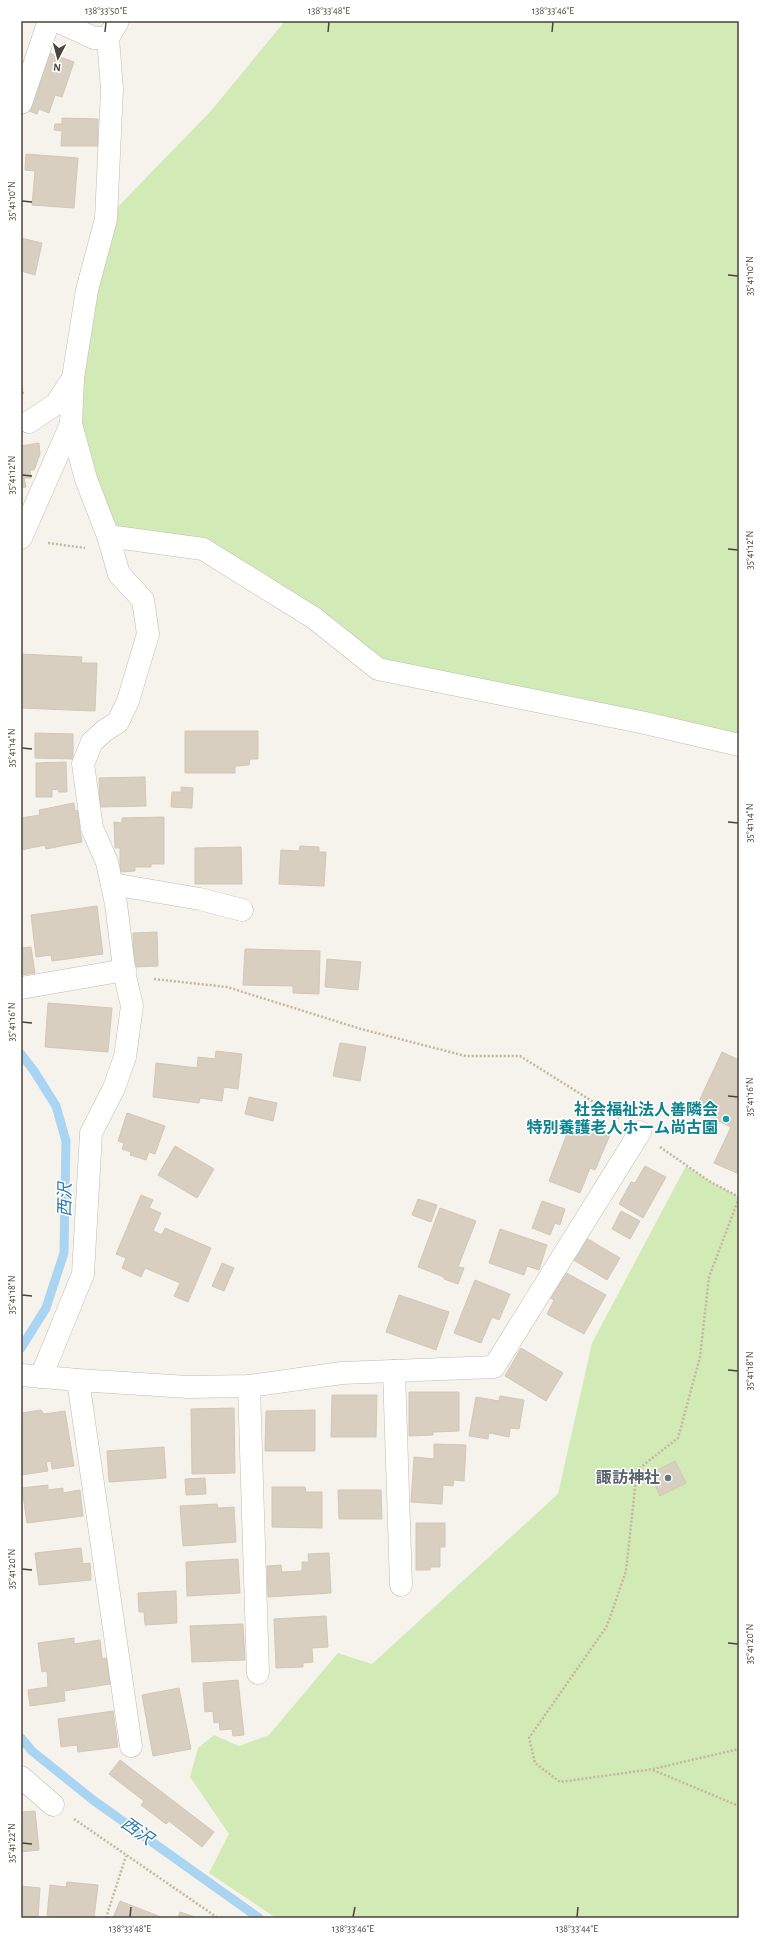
<svg xmlns="http://www.w3.org/2000/svg" width="760" height="1939" viewBox="0 0 760 1939" font-family="'Alegreya Sans','Noto Sans JP',sans-serif">
  <rect width="100%" height="100%" fill="#f6f3ec"/>
  <g fill="#d2eab5">
    <path d="M285,21h454v724l-361,-76 -175,-120 -95,-13 -22,-57 -13,-101 33,-159 104,-107z"/>
    <path d="M686,1166l23,15 30,16v721h-463l-67,-45 20,-39 -39,-57 8,-29 16,-13 25,11 30,-11 69,-82 34,11 186,-170 34,-151z"/>
  </g>
  <g fill="none" stroke-linecap="round" stroke-linejoin="round">
    <g stroke="#a9d4f2" stroke-width="9">
      <path d="M21,1054l13,17 22,35 10,35 -2,112 -18,55 -25,40"/>
      <path d="M21,1738l11,13 61,49 166,118"/>
    </g>
  </g>
  <g fill="#d8cfc1" stroke="#d3c7b4">
    <path d="M46,52l28,10 -12,35 -7,-2 -6,18 -10,-4 -2,5 -10,-4z"/>
    <path d="M62,118l36,1v27h-37l1,-15 -8,-1 1,-6h7z"/>
    <path d="M26,154l52,4 -4,50 -42,-3 3,-34 -10,-1z"/>
    <path d="M21,238l21,5 -7,32 -14,-4z"/>
    <path d="M39,443l1,11 -6,16h-4l1,8h-7l2,9 -5,1v-42z"/>
    <path d="M21,654l61,3 -1,6h16l-2,48 -74,-3z"/>
    <path d="M185,731h73v28h-8l-1,6 -14,1v7h-50z"/>
    <path d="M35,733l38,1v25l-38,-1z"/>
    <path d="M66,762l1,30h-8l-1,-3 -6,1v7h-16v-34z"/>
    <path d="M145,777l1,29 -46,1 -1,-29z"/>
    <path d="M181,787l12,1 -1,20 -21,-1 1,-15h9z"/>
    <path d="M74,803l1,8 5,-1 3,14 -4,1 3,17 -36,7 -1,-4 -24,5v-32l19,-3 -1,-5z"/>
    <path d="M164,817v47h-13v3h-16v4l-15,1v-24h-5l-1,-26 8,1v-5z"/>
    <path d="M300,846l19,1v5h7l-2,34 -45,-2 2,-34 18,1z"/>
    <path d="M241,847l1,37h-47v-36z"/>
    <path d="M97,906l6,48 -51,7 -1,-6 -15,2 -5,-42z"/>
    <path d="M157,932l1,34 -24,1 -1,-34z"/>
    <path d="M31,947l4,26 -14,2v-27z"/>
    <path d="M245,949l75,2 -1,43 -26,-1v-7l-50,-1z"/>
    <path d="M327,959l34,3 -3,28 -33,-3z"/>
    <path d="M48,1003l64,5 -4,44 -63,-5z"/>
    <path d="M340,1043l26,4 -6,34 -27,-5z"/>
    <path d="M216,1051l26,3 -4,35 -14,-2 -2,14 -22,-3 -1,5 -46,-6 3,-34 41,5 1,-11 17,2z"/>
    <path d="M722,1052l17,8v114l-25,-11 17,-36 -36,-17z"/>
    <path d="M249,1097l28,6 -4,18 -28,-7z"/>
    <path d="M127,1113l38,13 -10,28 -6,-2 -3,8 -16,-5 1,-3 -9,-3 2,-6 -6,-2z"/>
    <path d="M570,1126l16,6 2,-6 22,9 -15,35 -5,-2 -10,25 -31,-12z"/>
    <path d="M175,1146l39,23 -17,29 -39,-23z"/>
    <path d="M645,1166l21,11 -23,41 -24,-14 12,-22 4,1z"/>
    <path d="M141,1195l12,5 -4,8 12,5 -8,18 9,4 3,-7 46,20 -23,54 -14,-6 6,-13 -35,-15 -4,9 -19,-9 4,-10 -10,-4z"/>
    <path d="M418,1199l19,6 -6,17 -19,-7z"/>
    <path d="M542,1201l23,8 -5,16 -5,-2 -5,12 -18,-7z"/>
    <path d="M440,1208l36,13 -18,46 6,1 -6,16 -14,-5v-2l-26,-10z"/>
    <path d="M621,1211l19,10 -10,18 -18,-10z"/>
    <path d="M500,1229l47,16 -8,25 -12,-4 -3,9 -35,-12z"/>
    <path d="M586,1238l34,20 -13,22 -35,-21z"/>
    <path d="M222,1263l12,5 -10,23 -12,-5z"/>
    <path d="M563,1271l43,24 -22,39 -37,-20 7,-14 -5,-3z"/>
    <path d="M475,1280l35,14 -11,26 -7,-3 -11,26 -27,-10z"/>
    <path d="M399,1295l50,17 -13,38 -50,-18z"/>
    <path d="M521,1348l42,25 -17,28 -41,-25z"/>
    <path d="M409,1392h50v39l-26,1v3l-24,1z"/>
    <path d="M332,1395h45l-1,42h-45z"/>
    <path d="M500,1396l24,4 -5,29 -9,-1 -1,9 -20,-4 -1,6 -19,-3 7,-39 23,4z"/>
    <path d="M234,1408l1,65 -43,1 -1,-65z"/>
    <path d="M41,1410l3,4 21,-3 9,55 -22,3 -1,-8 -5,1 2,9 -27,4v-62z"/>
    <path d="M315,1410v41h-50l1,-40z"/>
    <path d="M434,1444l32,1 -2,36 -10,-1 -1,6 -10,-1 -1,19 -31,-2 3,-45 20,2z"/>
    <path d="M164,1447l2,31 -57,4 -2,-31z"/>
    <path d="M675,1461l11,22 -26,13 -10,-22z"/>
    <path d="M205,1478l1,16 -20,1 -1,-16z"/>
    <path d="M48,1485v5l15,-2v5l17,-3 3,26 -56,7 -5,-35z"/>
    <path d="M272,1487h33l1,5h16v36l-50,-1z"/>
    <path d="M338,1490h43l1,29h-43z"/>
    <path d="M217,1504l1,4 16,-1 2,35 -53,4 -3,-40z"/>
    <path d="M416,1523h29v24h-5v20h-10v3h-14z"/>
    <path d="M81,1548l2,16 7,-1 1,17 -52,5 -4,-32z"/>
    <path d="M329,1553l2,40 -63,4 -1,-31 14,-1 1,7 20,-1v-9h7l-1,-8z"/>
    <path d="M238,1559l2,34 -53,3 -1,-34z"/>
    <path d="M176,1591l1,32 -32,2 -1,-13h-5l-1,-19z"/>
    <path d="M326,1616l2,31 -16,1 1,14 -10,1v4l-27,1 -2,-49z"/>
    <path d="M243,1624l2,36 -53,2 -2,-36z"/>
    <path d="M74,1638v6l26,-4 2,19 5,-1 3,26 -46,7 1,10 -35,5 -2,-16 20,-3 -1,-16 -5,1 -4,-29z"/>
    <path d="M238,1680l6,55 -11,1 -1,-7 -12,1 -1,-8 -5,1 -1,-12 -8,1 -2,-29z"/>
    <path d="M179,1688l12,61 -38,7 -11,-61z"/>
    <path d="M113,1711l5,36 -40,5 -1,-7 -16,2 -3,-28z"/>
    <path d="M120,1760l94,72 -12,15 -33,-26 -3,3 -25,-19 3,-4 -35,-27z"/>
    <path d="M35,1811l4,39 -18,2v-40z"/>
    <path d="M67,1882l31,3 -4,33 -47,-2 3,-31 16,2z"/>
    <path d="M21,1886l19,2 -2,30h-17z"/>
    <path d="M120,1901l41,16 -1,1h-47z"/>
    <path d="M180,1912l18,6h-20z"/>
  </g>
  <g fill="none" stroke-linecap="round" stroke-linejoin="round">
    <g stroke="#c2bbae" stroke-width="23">
      <g id="minor">
        <path d="M57,21l37,17h14"/>
        <path d="M21,103l28,-82"/>
        <path d="M29,422l27,-18 17,-26"/>
        <path d="M108,536l95,13 111,69 64,51 267,54 94,22"/>
        <path d="M21,538l50,-114"/>
        <path d="M112,884l88,15 42,11"/>
        <path d="M21,988l104,-18"/>
        <path d="M394,1371l7,214"/>
        <path d="M21,1375l57,5 110,7 61,-1 93,-13 152,-6 146,-235"/>
        <path d="M41,1377l42,-103 8,-141 23,-45 11,-31 7,-51 -7,-30 -9,-72 -9,-42 -15,-34 -9,-64 9,-22 12,-11 14,-9 10,-21 20,-67 -5,-34 -24,-26 -11,-38 -22,-57 -15,-55 2,-46 14,-88 19,-71 6,-130 -4,-51 10,-17"/>
        <path d="M78,1380l53,366"/>
        <path d="M249,1386l9,287"/>
        <path d="M21,1777l32,28"/>
      </g>
    </g>
    <g stroke="#c4b79f" stroke-width="2.5" stroke-dasharray="2 2" stroke-linecap="butt">
      <path d="M21,384l2,10"/>
      <path d="M48,543l37,5"/>
      <path d="M154,979l73,8 134,42 105,27h54l99,62"/>
      <path d="M660,1147l49,34 30,16"/>
      <path d="M739,1198l-30,79 -9,80 -22,81 -41,32 -11,101 -19,55 -78,112 6,25 25,19 93,-13 86,-20"/>
      <path d="M653,1770l86,36"/>
      <path d="M74,1819l144,99"/>
      <path d="M106,1918l20,-62"/>
    </g>
    <use href="#minor" stroke="#fff" stroke-width="22"/>
  </g>
  <path fill="none" stroke="#4b4439" stroke-width="1.5" d="M105,32l1,-10M328,32l1,-10M552,32l1,-10M22,201l10,1M728,275l10,1M22,475l10,1M728,549l10,1M22,748l10,1M728,822l10,1M22,1022l10,1M728,1096l10,1M22,1295l10,1M728,1370l10,1M22,1569l10,1M728,1643l10,1M22,1843l10,1M130,1917l1,-10M353,1917l2,-10M577,1917l1,-10"/>
  <circle fill="#0f9aa8" stroke="#fff" stroke-width="1.5" cx="726" cy="1119" r="4"/>
  <circle fill="#6b7280" stroke="#fff" stroke-width="1.5" cx="668" cy="1478" r="4"/>
  <g text-anchor="middle" dominant-baseline="central" stroke-width="3" stroke-linejoin="round" paint-order="stroke">
    <g font-size="16" font-weight="bold" fill="#0d838f" stroke="#fff" text-anchor="end">
      <text x="718" y="1110">社会福祉法人善隣会<tspan x="718" dy="18">特別養護老人ホーム尚古園</tspan></text>
    </g>
    <g font-size="16" font-weight="bold" fill="#5b616d" stroke="#fff" text-anchor="end">
      <text x="660" y="1478">諏訪神社</text>
    </g>
    <g font-size="17" font-style="italic" fill="#2e7ab2" stroke="#fff">
      <text transform="translate(65 1200) rotate(-89)">西沢</text>
      <text transform="translate(137 1831) rotate(35)">西沢</text>
    </g>
  </g>
  <rect width="760" height="1939" fill="none" stroke="#ffffff" stroke-width="44"/>
  <g transform="translate(58 58) rotate(186)" stroke="#ffffff" stroke-width="3" paint-order="stroke">
  <path d="M0-3L7 15L0 10L-7 15Z" fill="#4b4439"/>
  <text y="-6" font-size="11" font-weight="bold" text-anchor="middle" fill="#4b4439">N</text>
  </g>
  <rect x="22" y="22" width="716" height="1895" fill="none" stroke="#4b4439" stroke-width="1.5"/>
  <g font-size="10" text-anchor="middle" fill="#4b4439">
    <text x="106" y="14">138°33'50"E</text>
    <text x="329" y="14">138°33'48"E</text>
    <text x="553" y="14">138°33'46"E</text>
    <text transform="translate(11 201) rotate(-90)" y="4">35°41'10"N</text>
    <text transform="translate(749 276) rotate(-90)" y="4">35°41'10"N</text>
    <text transform="translate(11 475) rotate(-90)" y="4">35°41'12"N</text>
    <text transform="translate(749 550) rotate(-90)" y="4">35°41'12"N</text>
    <text transform="translate(11 748) rotate(-90)" y="4">35°41'14"N</text>
    <text transform="translate(749 823) rotate(-90)" y="4">35°41'14"N</text>
    <text transform="translate(11 1022) rotate(-90)" y="4">35°41'16"N</text>
    <text transform="translate(749 1097) rotate(-90)" y="4">35°41'16"N</text>
    <text transform="translate(11 1295) rotate(-90)" y="4">35°41'18"N</text>
    <text transform="translate(749 1371) rotate(-90)" y="4">35°41'18"N</text>
    <text transform="translate(11 1569) rotate(-90)" y="4">35°41'20"N</text>
    <text transform="translate(749 1644) rotate(-90)" y="4">35°41'20"N</text>
    <text transform="translate(11 1843) rotate(-90)" y="4">35°41'22"N</text>
    <text x="130" y="1932">138°33'48"E</text>
    <text x="353" y="1932">138°33'46"E</text>
    <text x="577" y="1932">138°33'44"E</text>
  </g>
</svg>
